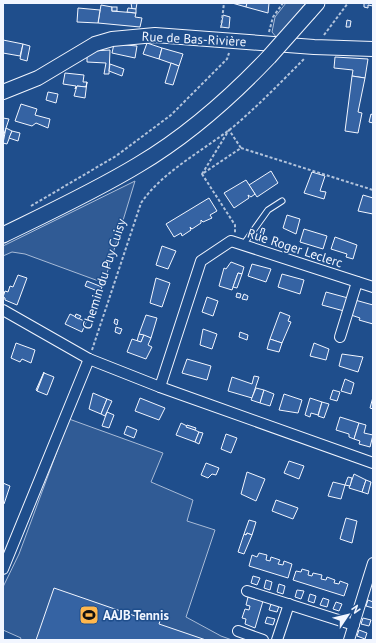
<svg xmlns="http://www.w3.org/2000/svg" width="376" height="643" viewBox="0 0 376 643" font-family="'PT Sans',sans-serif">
  <rect width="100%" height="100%" fill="#1f4e8c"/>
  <g fill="#305b95" stroke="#a8bbd7">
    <path d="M286,3h20l-29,35 -5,-6 3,-15z"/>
    <path d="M135,181l-31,102 -79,-29 -13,-2 -9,4v-10z"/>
    <path d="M69,419l94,34 -12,29 42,18 -6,21 28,9 -29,87 35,19 11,4h-212l1,-2 -18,-8v-43l16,-33z"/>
  </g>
  <g fill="#3563a3" stroke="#f2f6ff">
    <path d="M131,3h6l-1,6h-4z"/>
    <path d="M232,3h15l-1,4z"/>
    <path d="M247,3h22l-1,10 -22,-6z"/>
    <path d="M364,3h9v3l-5,-1v3l-4,-1z"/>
    <path d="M101,5l11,2v4l24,2 -1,4 7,1 -2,9 -42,-4z"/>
    <rect x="112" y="7" width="5" height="4"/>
    <path d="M78,8l22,2 -2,13 -21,-1z"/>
    <path d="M128,8l8,1v4l-9,-1z"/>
    <path d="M223,15l7,2 -1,11 -8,-1z"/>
    <path d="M347,20l4,1 -1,6h-4z"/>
    <path d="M3,40l20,4 -3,12 -17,-3z"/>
    <path d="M147,43l15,5 -3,11 -16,-5z"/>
    <path d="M23,44l7,2 -3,15 -7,-2z"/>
    <path d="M114,44l23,2 -2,12 -23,-5z"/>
    <path d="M162,48l21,6 -4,12 -20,-7z"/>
    <path d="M110,50l-1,24h-5l2,-11 -19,-1v-6l5,-5z"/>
    <path d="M335,57l33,2 -3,19 -13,-2 1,-6 -19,-2z"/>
    <path d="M171,63l8,3 -6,19 -8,-2z"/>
    <path d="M110,64l14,5 -2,7 -13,-5z"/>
    <path d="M65,73l19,2 -1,7h4l-1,5 -9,-1 -2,3 1,-3 -13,-2z"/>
    <path d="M352,76l13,2 -7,34 4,1 -4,20 -13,-2z"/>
    <path d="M87,82l-2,16 -11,-2 3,-10 9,1z"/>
    <path d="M48,92l10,2 -2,9 -10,-3z"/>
    <path d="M21,104l16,5 -2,6 15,4 -2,9 -12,-5 -4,3 -17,-5z"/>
    <path d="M371,114l2,1v8l-4,-1z"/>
    <path d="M3,118l6,1 -6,18z"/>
    <path d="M6,128l6,3 -5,13 -4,-1z"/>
    <path d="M12,131l8,2 -2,8 -9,-3z"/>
    <path d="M271,171l7,12 -21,14 -8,-12z"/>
    <path d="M312,172l13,4 -5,15 6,1 -2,7 -20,-6z"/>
    <path d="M246,180l9,14 -4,3 -3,-2 1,3 -15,10 -10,-15z"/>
    <path d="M363,195l10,3v16l-15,-3z"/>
    <path d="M209,198l8,13 -7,4 2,3 -9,4 -2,-2v3l-9,6 -2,-2 1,3 -9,6 -1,-3 -7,4 -8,-13z"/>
    <path d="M287,215l13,4 -4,15 -13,-6z"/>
    <path d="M262,228l3,1 -2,6 -3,-1z"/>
    <path d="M304,229l23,7 -4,13 -23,-7z"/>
    <path d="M335,237l22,8 -4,14 -7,-2 1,-3 -16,-5z"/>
    <path d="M162,246l14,5 -8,18 -12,-4z"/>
    <path d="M231,262l13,5 -2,7 -4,-1 -6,17 -13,-4 5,-18 2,1z"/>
    <path d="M252,264l19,5 -5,13 -18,-6z"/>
    <path d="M238,273l4,1 -5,14 -4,-1z"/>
    <path d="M282,274l22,6 -4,14 -22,-7z"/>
    <path d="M18,275l9,3 -10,27 -12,-5v-2l-2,-1 2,-6 3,1 2,-6 3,1z"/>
    <path d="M156,278l14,5 -8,24 -12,-4z"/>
    <path d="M87,281l15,6 -2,5 -15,-6z"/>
    <path d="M326,292l22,6 -4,13 -22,-6z"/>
    <path d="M237,293l4,1 -1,4 -4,-1z"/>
    <path d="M244,294l4,2 -1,4 -5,-1z"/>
    <path d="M207,297l11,4 -5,15 -11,-4z"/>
    <path d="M355,300l18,5v19l-14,-4 1,-2 -9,-3z"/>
    <path d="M280,312l10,4 -2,5 3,1 -9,21 -12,-4z"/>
    <path d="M70,314l16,8 -4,10 -17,-8z"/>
    <path d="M76,314l5,2 -2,3 -4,-2z"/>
    <path d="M146,315l11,3 -6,20 -12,-4z"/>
    <path d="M115,319l3,1 -1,5 -3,-2z"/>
    <path d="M116,327l6,2 -2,5 -5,-2z"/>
    <path d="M203,329l14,5 -5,15 -12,-4z"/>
    <path d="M240,332l8,3 -1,5 -8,-3z"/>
    <path d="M139,334l5,1 -3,7 -4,-1z"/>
    <path d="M144,335l7,3 -3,7 4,2 -6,12 -19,-7 5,-13 9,3z"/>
    <path d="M270,339l12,4 -3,9 -12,-3z"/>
    <path d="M16,343l19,7 -4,13 -9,-4 -2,3 -9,-4z"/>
    <path d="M314,343l15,6 -3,11 -16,-4z"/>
    <path d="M342,354l21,3 -5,15 -19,-6z"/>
    <path d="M187,359l24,7 -4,14 -25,-7z"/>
    <path d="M44,372l-7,19 -1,-1z"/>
    <path d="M44,373l10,4 -7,18 -10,-4z"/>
    <path d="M254,376l5,1 -7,21 -24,-7 4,-14 20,7z"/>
    <path d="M345,379l9,4 -3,11 -10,-3z"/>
    <path d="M256,388l8,2 -4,13 -9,-3z"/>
    <path d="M264,390l10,4 -4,12 -10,-3z"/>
    <path d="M333,390l7,2 -3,9 -7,-2z"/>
    <path d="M93,393l14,6 -6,15 -12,-5z"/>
    <path d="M284,394l18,6 -4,13 -19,-3z"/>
    <path d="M373,397v12l-3,-1z"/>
    <path d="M140,398l25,10 -6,12 -24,-9z"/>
    <path d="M310,398l12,4 -4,13 -7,-2 -1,4 -5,-2z"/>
    <path d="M107,399l5,2 -7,15 -4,-2z"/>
    <path d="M322,402l7,2 -5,14 -6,-2z"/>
    <path d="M107,412l7,3 -5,13 -7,-2z"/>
    <path d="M340,417l19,6 -5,16 -5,-2v-3l-13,-4z"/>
    <path d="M181,423l18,9 -4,10 -19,-7z"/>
    <path d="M359,423l7,2 -2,8 9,2 -3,12 -11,-3 1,-3 -6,-2z"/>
    <path d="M187,425l9,3 -1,2 -9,-3z"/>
    <path d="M127,426l10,4 -3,8 -10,-4z"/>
    <path d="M199,432l4,1 -4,11 -4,-2z"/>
    <path d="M226,434l11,4 -6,15 -10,-4z"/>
    <path d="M289,461l15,5 -5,13 -15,-6z"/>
    <path d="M206,463l13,5 -3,7 -4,-1 -4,4 -7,-3z"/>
    <path d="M247,472l18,7 -9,22 -15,-7z"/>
    <path d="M354,474l12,6 -4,12 -13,-4z"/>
    <path d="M348,477l4,1 -2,8 -5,-1z"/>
    <path d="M366,480l5,2 -3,12 -6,-2z"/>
    <path d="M333,482l12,3 -4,14 -13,-3z"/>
    <path d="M3,483l7,3 -6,18 -1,-1z"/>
    <path d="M276,500l22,8 -5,11 -21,-8z"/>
    <path d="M346,518l11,3 -5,22 -12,-4z"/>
    <path d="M249,520l7,2 -4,13 -5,-2 -1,2 -2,-1z"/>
    <path d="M247,533l5,2 -8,19 -6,-2 6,-18 2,1z"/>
    <path d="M259,553l8,2 -1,5 4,1 1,-4 9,3 -2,4 5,1 1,-4 8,3 -4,14 -39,-12 3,-11 5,2z"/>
    <path d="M302,569l7,2 -1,4 4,1 1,-3 9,2 -1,4 5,1 1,-3 8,3 -1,3 5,1 1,-3 8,3 -4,12 -51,-16 3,-9 5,1z"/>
    <path d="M253,576l7,2 -3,7 -6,-2z"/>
    <path d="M266,580l6,2 -2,8 -6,-2z"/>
    <path d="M279,584l6,2 -2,8 -6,-2z"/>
    <path d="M54,588l84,29 2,-4 20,8 -1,3 47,16h-170z"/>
    <path d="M297,590l7,1 -3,8 -6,-2z"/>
    <path d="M310,594l6,2 -2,7 -6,-2z"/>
    <path d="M248,597l15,4 -8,27 -10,-4 1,-5 -4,-1 3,-9 4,1 1,-4 -4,-1z"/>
    <path d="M323,598l6,2 -2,7 -7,-2z"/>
    <path d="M368,600l5,2v6l-7,-2z"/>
    <path d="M336,602l6,2 -3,7 -6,-2z"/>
    <path d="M271,604l8,2 -2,6 -8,-2z"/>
    <path d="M267,617l8,2 -2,6 -8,-2z"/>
    <path d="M363,618l8,2 -2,6 -8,-2z"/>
    <path d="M359,630l8,3 -2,6 -8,-3z"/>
  </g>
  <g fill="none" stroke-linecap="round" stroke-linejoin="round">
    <g stroke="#f2f6ff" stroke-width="7">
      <path id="lane" d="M243,245l25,-35 14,-9"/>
    </g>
    <g stroke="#f2f6ff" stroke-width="12">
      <g id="street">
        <path d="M3,310l86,49 71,28 213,76"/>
        <path d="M340,337l17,-55"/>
        <path d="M160,387l41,-126 30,-20 142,46"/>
        <path d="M3,569l86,-210"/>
        <path d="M247,591l107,34"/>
        <path d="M238,631l25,9"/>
        <path d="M277,640l12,-36"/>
        <path d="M349,640l24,-77"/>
      </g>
    </g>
    <g stroke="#f2f6ff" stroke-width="16">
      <path id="secondary" d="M3,92l35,-14 57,-34 17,-5 43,-4 159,12 59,2"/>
    </g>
    <g stroke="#f2f6ff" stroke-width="17">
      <g id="primary">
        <path d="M309,12l8,-9"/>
        <path d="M3,235c45,-22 92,-44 135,-70 49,-29 92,-67 131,-108"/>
      </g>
    </g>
    <g stroke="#b3c4dc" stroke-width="2" stroke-dasharray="3 2" stroke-linecap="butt">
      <path d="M221,28l3,-25"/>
      <path d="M269,32l4,-15 10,-14"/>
      <path d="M324,35l24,-32"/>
      <path d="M241,148l132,42"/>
      <path d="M202,174l27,-44 12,18 -39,26 33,51v8"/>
      <path d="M31,206l85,-50 55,-41 56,-56 2,-6"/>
      <path d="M92,350l49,-147c21,-31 63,-53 92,-76 25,-21 48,-45 71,-68"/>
    </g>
    <use href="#lane" stroke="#1f4e8c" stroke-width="5"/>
    <use href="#street" stroke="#1f4e8c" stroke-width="10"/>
    <use href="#secondary" stroke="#1f4e8c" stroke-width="14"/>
    <use href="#primary" stroke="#1f4e8c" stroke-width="15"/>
    <g stroke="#f2f6ff" stroke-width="17" stroke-linecap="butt">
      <path id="primary-bridge" d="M269,57l40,-45"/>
    </g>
    <use href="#primary-bridge" stroke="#1f4e8c" stroke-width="15"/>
  </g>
  <defs>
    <g id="stadium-square" transform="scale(1)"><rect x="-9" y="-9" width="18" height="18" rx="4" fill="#ffb74d" stroke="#1f4e8c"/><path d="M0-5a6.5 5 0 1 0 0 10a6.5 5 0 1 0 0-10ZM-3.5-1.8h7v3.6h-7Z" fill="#111"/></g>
  </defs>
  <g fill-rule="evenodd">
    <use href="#stadium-square" x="89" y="615"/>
  </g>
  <g text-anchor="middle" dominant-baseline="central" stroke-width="3" stroke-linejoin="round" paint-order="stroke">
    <g font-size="13" fill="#f2f6ff" stroke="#1f4e8c">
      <text transform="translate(194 39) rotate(3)">Rue de Bas-Rivière</text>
      <text transform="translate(295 248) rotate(18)">Rue Roger Leclerc</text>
      <text transform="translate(104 274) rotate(-72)">Chemin du Puy Cuisy</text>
    </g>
    <g font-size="13" font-weight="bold" fill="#f2f6ff" stroke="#1f4e8c" text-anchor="start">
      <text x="103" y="615">AAJB Tennis</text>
    </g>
  </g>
  <rect width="376" height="643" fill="none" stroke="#f2f6ff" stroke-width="8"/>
  <g transform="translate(348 615) rotate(55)" stroke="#1f4e8c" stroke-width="3" paint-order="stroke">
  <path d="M0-3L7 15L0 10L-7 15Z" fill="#f2f6ff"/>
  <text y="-6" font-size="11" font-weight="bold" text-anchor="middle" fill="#f2f6ff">N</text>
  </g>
</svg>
